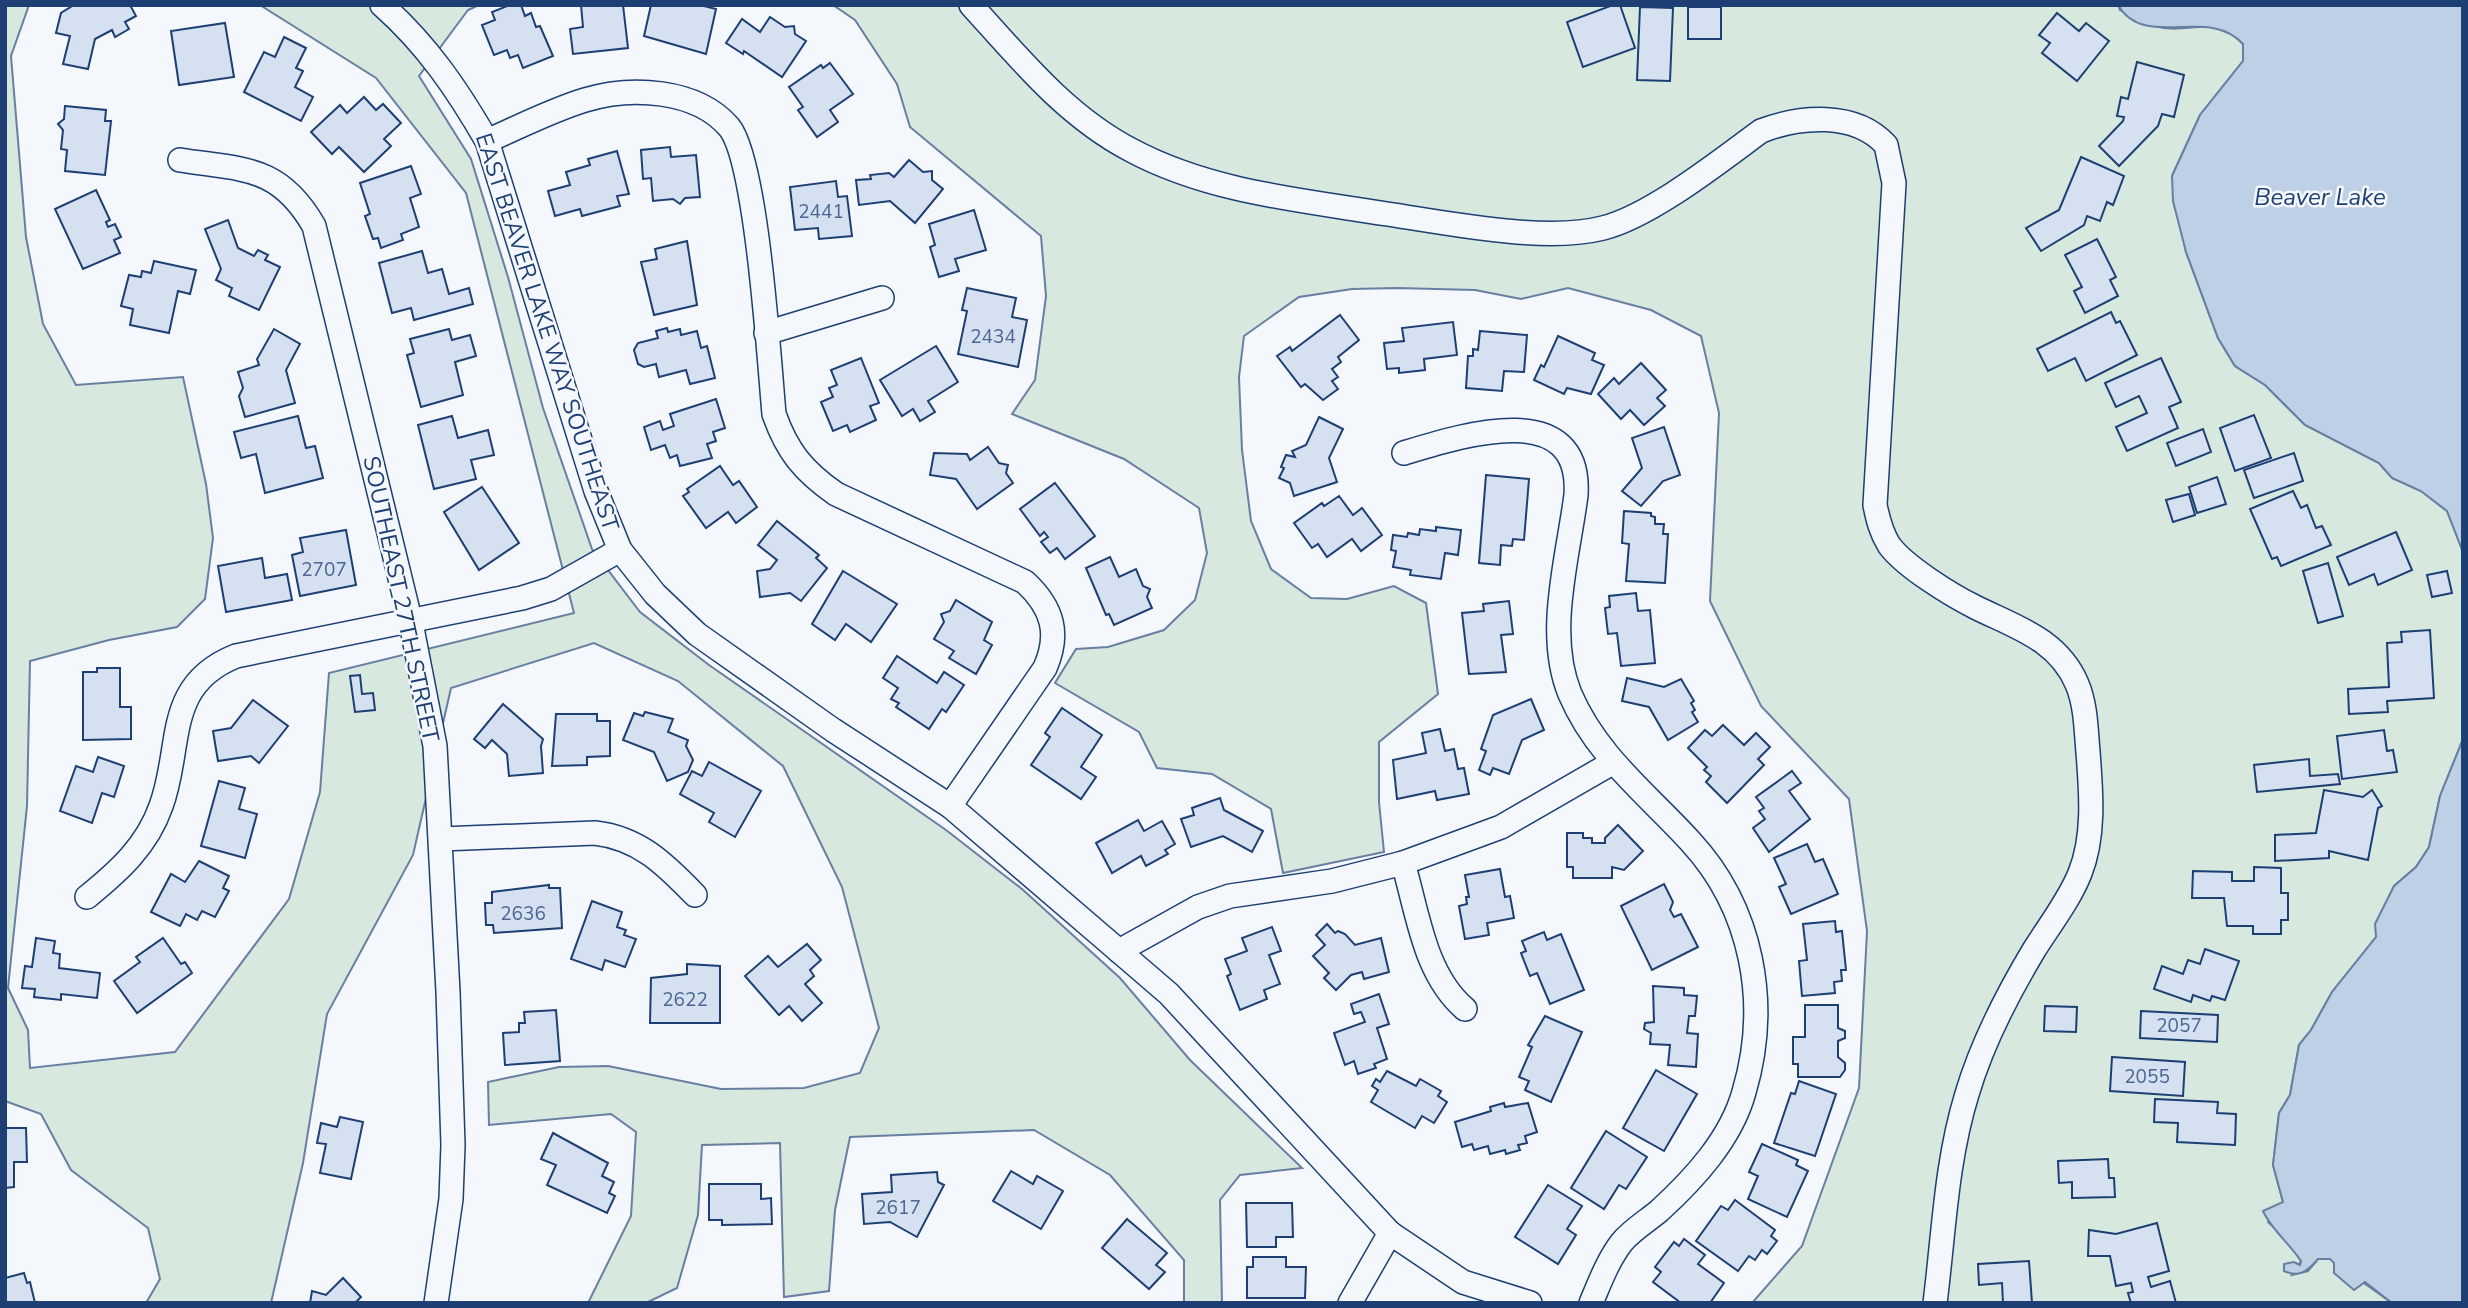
<svg xmlns="http://www.w3.org/2000/svg" width="2468" height="1308" viewBox="0 0 2468 1308" font-family="'Nunito Sans',sans-serif">
  <rect width="100%" height="100%" fill="#f4f7fb"/>
  <g fill="#d7e8df" stroke="#687fa3" stroke-width="2">
    <path d="M5,5h24l-18,51 15,181 17,87 33,61 107,-8 23,107 7,54 -8,61 -28,28 -68,13 -79,21 -3,145 -19,182 20,42 2,38 145,-16 114,-153 31,-107 9,-119 245,-60 -108,-420 -90,-115 -116,-73h219l-11,5 -49,66 52,83 37,118 35,131 49,141 48,63 69,53 237,165 76,59 98,89 70,82 112,108 -62,7 -20,25 2,103h-38v-43l-74,-85 -76,-45 -184,7 -15,73 -6,81 -45,6 -4,-154 -78,2 -4,70 -21,73 -31,15h-58l43,-87 5,-84 -25,-18 -122,11 -1,-43 71,-15 49,-1 113,23 83,-1 56,-15 19,-45 -37,-141 -59,-121 -105,-85 -84,-38 -143,45 -38,167 -86,159 -24,149 -32,140h-125l14,-24 -12,-51 -77,-58 -30,-56 -36,-13z"/>
    <path d="M833,5h1285l2,5c11,5 23,13 35,16 33,10 60,-14 88,18v17l-43,54 -28,61 14,76 32,86 17,28 30,19 40,40 74,38 13,15 29,13 26,20 16,41v187l-23,57 -11,51 -13,20 -22,19 -18,51 -44,55 -21,38 -12,15 -9,50 -11,18 -6,52 10,37 -15,20 18,16 15,23 -9,14 16,-4 10,-12h12l62,44h-640l50,-57 57,-158 8,-157 -18,-132 -88,-93 -51,-105 9,-188 -18,-77 -50,-26 -83,-22 -47,11 -46,-9 -78,-2 -45,1 -53,8 -55,39 -5,41 3,73 9,71 20,48 40,29 36,1 47,-13 32,17 12,91 -59,48v60l5,50 -101,21 -12,-64 -59,-35 -55,-6 -18,-36 -84,-49 21,-34 32,-2 56,-17 31,-30 12,-47 -8,-45 -75,-49 -112,-45 23,-34 11,-84 -5,-60 -131,-109 -13,-43 -42,-64z"/>
  </g>
  <g fill="#bed0e5" stroke="#687fa3" stroke-width="2">
    <path d="M2118,5h345v547l-16,-41 -26,-20 -29,-13 -13,-15 -74,-38 -40,-40 -30,-19 -17,-28 -32,-86 -13,-51 -1,-25 28,-61 43,-54v-17c-35,-39 -98,7 -125,-39z"/>
    <path d="M2463,739v564h-71l-27,-21 -11,8 -20,-17v-10l-4,-4h-12c-10,12 -19,19 -34,12v-7l10,-2 6,3 1,-4c-12,-18 -30,-32 -38,-50l20,-9 -10,-37 6,-52 11,-18 9,-50 12,-15 21,-38 44,-55 -1,-13 19,-38 22,-19 13,-20 11,-51z"/>
  </g>
  <g fill="#d5e0f0" stroke="#1d3f73" stroke-width="2">
    <path d="M74,5h56l6,11 -11,6 4,7 -14,8 -3,-7 -17,9 -7,30 -25,-5 7,-28 -14,-3 5,-20z"/>
    <path d="M510,5h11l4,11 6,-3 5,14 4,-1 13,30 -30,12 -5,-13 -8,3 -3,-8 -13,5 -12,-30 13,-5 -3,-8z"/>
    <path d="M581,5h42l5,43 -55,6 -3,-25 13,-2z"/>
    <path d="M651,5h49l16,4 -10,45 -62,-18z"/>
    <path d="M1613,5h7l15,43 -52,19 -16,-45z"/>
    <path d="M1640,7l33,1 -3,73 -33,-1z"/>
    <rect x="1688" y="7" width="33" height="32"/>
    <path d="M2057,13l22,18 7,-8 23,18 -32,40 -35,-28 8,-10 -11,-8z"/>
    <path d="M770,17l15,10 9,-1 1,8 11,7 -24,36 -38,-26 -1,3 -17,-11 16,-24 18,13z"/>
    <path d="M225,23l9,54 -55,8 -8,-54z"/>
    <path d="M284,37l22,11 -10,20 7,3 -8,16 18,10 -12,24 -57,-29 20,-40 11,5z"/>
    <path d="M2137,62l47,13 -10,42 -12,-3 -4,12 -39,40 -20,-20 24,-25 1,-4 -7,-1 4,-19 7,2z"/>
    <path d="M830,63l23,31 -23,16 8,12 -21,15 -19,-27 5,-3 -14,-20 32,-22 2,3z"/>
    <path d="M364,97l12,13 7,-6 18,19 -17,16 7,7 -27,26 -25,-25 -7,7 -21,-22 29,-27 7,8z"/>
    <path d="M65,106l41,4 -1,11h6l-6,54 -40,-4 2,-21 -6,-1 2,-19 -5,-6 6,-5z"/>
    <path d="M670,147l1,10 25,-2 4,42 -15,1 -5,6 -7,-5 -20,2 -2,-23 -8,1 -2,-29z"/>
    <path d="M617,151l12,43 -12,2 3,10 -38,10 -2,-7 -25,7 -7,-25 22,-6 -4,-13 24,-7 -2,-6z"/>
    <path d="M2081,157l43,19 -11,29 -6,-3 -7,19 -13,-5 -3,9 -43,26 -15,-23 33,-18z"/>
    <path d="M909,160l14,12 9,-1v9l11,9 -28,34 -25,-22 -31,4 -3,-25 15,-1 -1,-4 19,-2 5,4z"/>
    <path d="M411,166l10,28 -11,4 9,29 -18,7 2,6 -22,8 -3,-10 -5,1 -8,-23 5,-2 -10,-31z"/>
    <path d="M836,181l2,16 9,-1 5,40 -33,3 -1,-11 -23,2 -5,-43z"/>
    <path d="M96,190l14,30 -4,2 2,5 7,-3 6,13 -7,3 6,13 -37,16 -28,-60z"/>
    <path d="M974,210l12,40 -31,9 4,12 -20,6 -9,-30 5,-2 -6,-21z"/>
    <path d="M228,220l10,28 16,8 4,-6 10,5 -3,5 15,7 -21,43 -30,-14 3,-8 -16,-8 5,-11 -16,-40z"/>
    <path d="M2097,239l19,38 -6,3 8,16 -33,17 -11,-22 8,-4 -17,-32z"/>
    <path d="M687,241l10,64 -43,10 -13,-53 16,-3 -2,-10z"/>
    <path d="M422,251l6,22 14,-4 7,25 20,-6 4,16 -59,16 -3,-12 -19,5 -13,-50z"/>
    <path d="M154,261l42,9 -6,24 -12,-3 -9,42 -39,-8 3,-16 -12,-3 8,-31 12,2 1,-6 9,2z"/>
    <path d="M967,288l49,10 -4,19 15,3 -9,47 -60,-13 9,-43 -5,-1z"/>
    <path d="M2111,312l5,11 4,-2 17,34 -51,26 -11,-23 -27,13 -11,-22z"/>
    <path d="M1340,315l19,25 -21,17 3,5 -9,7 6,8 -6,4 6,8 -15,11 -18,-16 -4,3 -24,-31 13,-9 2,4z"/>
    <path d="M1453,322l4,33 -33,4 1,11 -26,3v-5l-12,1 -3,-26 20,-2 -2,-13z"/>
    <path d="M667,328l1,4 12,-3 1,6 16,-4 4,17 6,-2 8,32 -25,6 -4,-14 -27,7 -3,-13 -12,3 -6,-3 -4,-14 4,-7 20,-5 -2,-7z"/>
    <path d="M274,329l26,15 -14,26 9,33 -50,14 -6,-21 4,-8 -5,-16 21,-7 -2,-6z"/>
    <path d="M449,329l3,11 18,-5 6,21 -21,6 8,33 -42,12 -14,-52 7,-2 -4,-14z"/>
    <path d="M1480,331l47,4 -3,37 -20,-1 -2,20 -36,-3 2,-32h5v-7l5,1z"/>
    <path d="M1558,336l37,17 -3,7 12,5 -13,29 -24,-6 -3,6 -30,-14 7,-15 3,2z"/>
    <path d="M936,346l22,36 -30,19 7,11 -15,9 -7,-12 -11,7 -22,-36z"/>
    <path d="M861,358l18,45 -9,3 6,14 -26,12 -3,-7 -14,6 -12,-29 12,-5 -4,-9 8,-3 -6,-15z"/>
    <path d="M2161,358l20,44 -12,5 9,21 -51,23 -11,-24 31,-14 -8,-17 -23,11 -11,-24z"/>
    <path d="M1641,363l25,27 -9,8 8,8 -21,19 -14,-15 -9,9 -23,-25 16,-16 5,6z"/>
    <path d="M716,399l9,29 -12,4 3,9 -9,3 5,14 -32,8 -3,-11 -7,3 -5,-13 -14,5 -7,-23 16,-6 3,9 11,-4 -4,-12z"/>
    <path d="M2254,415l17,43 -36,13 -15,-43z"/>
    <path d="M298,416l8,32 9,-2 8,32 -58,15 -9,-39 -15,4 -7,-26z"/>
    <path d="M452,416l6,22 30,-8 6,25 -23,5 5,19 -42,10 -16,-64z"/>
    <path d="M1319,417l24,12 -14,29 8,24 -43,14 -4,-13 -11,-5 5,-10 -3,-1 5,-12 9,2 -3,-6 14,-6z"/>
    <path d="M1664,427l16,48 -17,6 -22,25 -19,-15 20,-23 -10,-30z"/>
    <path d="M2203,429l8,23 -35,14 -9,-23z"/>
    <path d="M988,447l11,16 9,2 -2,8 7,10 -36,26 -21,-30 -26,-4 4,-22 33,1 3,6z"/>
    <path d="M2294,453l9,28 -49,17 -10,-28z"/>
    <path d="M720,466l13,19 6,-4 18,26 -21,16 -8,-11 -22,16 -23,-32 6,-4 -2,-3z"/>
    <path d="M1486,475l43,4 -5,61 -11,-1 -1,7 -11,-1 -1,20 -21,-2z"/>
    <path d="M2217,477l9,27 -29,9 -8,-26z"/>
    <path d="M1055,483l40,53 -30,23 -8,-11 -7,5 -9,-11 7,-5 -4,-5 -4,4 -20,-27z"/>
    <path d="M482,487l37,56 -40,27 -35,-58z"/>
    <path d="M2293,491l8,17 6,-3 9,23 6,-2 9,19 -50,21 -4,-9 -5,2 -22,-50z"/>
    <path d="M2189,494l6,21 -22,7 -7,-22z"/>
    <path d="M1339,496l14,19 9,-7 20,27 -21,16 -9,-12 -25,18 -9,-13 -6,4 -18,-25 28,-20 2,3z"/>
    <path d="M1624,511l27,2v3l4,1v7h9l-1,10h5l-3,49 -39,-2 3,-37 -7,-1z"/>
    <path d="M777,521l42,34 -3,3 11,10 -26,33 -11,-8 -30,4 -3,-26 13,-2 7,-9 -19,-15z"/>
    <path d="M1436,527l25,3 -3,25 -13,-2 -4,26 -31,-4 1,-5 -18,-3 3,-16 -5,-1 2,-15 14,2 1,-4 11,2 1,-6 16,2z"/>
    <path d="M346,530l10,55 -56,11 -8,-41 11,-3 -3,-14z"/>
    <path d="M2396,532l16,38 -34,15 -4,-11 -25,11 -12,-28z"/>
    <path d="M1110,557l9,20 17,-8 7,17 7,3 -3,8 5,11 -38,17 -5,-11 -3,1 -20,-47z"/>
    <path d="M262,558l3,20 22,-4 5,26 -66,12 -8,-46z"/>
    <path d="M2328,563l15,53 -25,7 -15,-52z"/>
    <path d="M843,571l54,33 -26,38 -25,-18 -11,16 -23,-16z"/>
    <path d="M2447,571l5,22 -20,4 -5,-22z"/>
    <path d="M1636,593l2,18 12,-1 5,53 -34,3 -4,-33 -9,1 -3,-26 5,-1 -1,-11z"/>
    <path d="M956,600l36,22 -8,18 8,5 -16,29 -27,-16 5,-7 -20,-12 10,-17 -3,-8 9,-3z"/>
    <path d="M1509,601l4,33 -12,1 5,37 -37,2 -7,-61 22,-2 -1,-7z"/>
    <path d="M2430,630l4,68 -47,3 1,11 -39,2 -1,-25 41,-2 -2,-44 15,-1 -1,-10z"/>
    <path d="M897,656l40,27 7,-11 20,13 -18,27 -4,-3 -13,20 -33,-22 3,-4 -8,-4 7,-11 -15,-10z"/>
    <path d="M97,668h23v39h11v32l-48,1v-68h14z"/>
    <path d="M360,675l2,19 11,-1 2,17 -20,2 -5,-36z"/>
    <path d="M1627,678l37,9 17,-8 13,22 -3,2 4,7 -3,2 6,10 -30,18 -19,-33 -27,-6z"/>
    <path d="M1531,699l13,31 -22,10 -13,34 -16,-6 -3,7 -11,-5 7,-19 -5,-2 12,-34z"/>
    <path d="M253,700l35,26 -29,37 -8,-7 -33,5 -5,-30 18,-3z"/>
    <path d="M503,704l40,35 -2,7 2,27 -34,3 -2,-22 -15,-14 -7,8 -11,-9z"/>
    <path d="M1062,708l40,27 -21,32 15,10 -15,22 -50,-34 19,-28 -5,-4z"/>
    <path d="M645,712l28,7 -5,13 20,8 -2,6 7,14 -5,12 -21,9 -13,-29 -31,-12 11,-27 9,3z"/>
    <path d="M556,714h41v7h13v35l-23,1v8l-35,1z"/>
    <path d="M1723,725l21,20 12,-12 14,14 -12,12 6,6 -37,38 -21,-21 5,-6 -7,-6 3,-3 -19,-19 17,-18 7,6z"/>
    <path d="M1440,729l5,22 9,-2 4,20 6,-1 5,26 -32,6 -2,-9 -38,8 -4,-39 33,-7 -4,-20z"/>
    <path d="M2384,730l3,21 6,-1 4,22 -55,7 -5,-43z"/>
    <path d="M98,757l26,9 -10,31 -12,-4 -10,30 -32,-12 16,-45 17,6z"/>
    <path d="M2309,759l1,17 28,-2 2,10 -83,8 -3,-27z"/>
    <path d="M709,762l52,29 -26,46 -26,-15 5,-9 -34,-19 12,-23 10,5z"/>
    <path d="M1792,771l9,12 -12,8 21,28 -41,33 -16,-24 12,-9 -6,-8 5,-3 -8,-11z"/>
    <path d="M219,781l26,7 -6,21 18,5 -12,44 -44,-12z"/>
    <path d="M2324,790l39,7 9,-7 10,16 -4,2 -10,52 -39,-9v7l-54,3v-26l41,-2z"/>
    <path d="M1220,798l4,12 39,21 -11,21 -29,-16 -32,11 -10,-28 13,-4 -2,-7z"/>
    <path d="M1138,820l6,11 18,-10 13,23 -10,6 3,4 -22,12 -5,-10 -29,17 -16,-30z"/>
    <path d="M1618,825l25,26 -19,19 -12,-3v11h-39v-11h-6v-34h16v5h9v5h13v-5z"/>
    <path d="M1807,844l8,18 8,-3 15,35 -47,20 -12,-27 7,-3 -12,-26z"/>
    <path d="M199,861l30,15 -6,12 6,3 -14,26 -13,-6 -5,9 -11,-6 -6,12 -29,-14 20,-38 14,8z"/>
    <path d="M2254,867l27,1v25h7v27h-7v14h-28v-8h-26l-3,-28h-32l1,-27 39,1v9h22z"/>
    <path d="M1500,869l5,28 5,-1 4,22 -27,5 2,12 -24,4 -6,-33 8,-2 -1,-7h3l-4,-22z"/>
    <path d="M1664,884l9,18 -3,8 4,7 7,-3 17,33 -46,23 -31,-64z"/>
    <path d="M549,885v3h11l2,40 -68,5 -1,-8h-7l-1,-22h7v-11z"/>
    <path d="M592,901l30,11 -5,15 9,3 -2,5 12,4 -11,28 -20,-7 -3,10 -31,-11z"/>
    <path d="M1835,921l1,11 6,-1 4,39h-5l1,11 -8,1 1,11 -33,3 -3,-35 8,-1 -4,-36z"/>
    <path d="M1327,924l8,9 3,-2 7,3 10,11 26,-7 8,34 -25,7 -2,-7 -11,3 -15,15 -12,-12 5,-5 -16,-17 12,-11 -9,-10z"/>
    <path d="M1272,927l9,24 -12,4 11,29 -16,6 3,9 -27,11 -13,-34 4,-2 -6,-15 22,-8 -5,-13z"/>
    <path d="M1544,932l3,8 14,-6 23,56 -34,14 -13,-31 -7,3 -9,-23 5,-2 -4,-10z"/>
    <path d="M36,938l19,3 -2,12 7,1 -1,14 41,5 -3,25 -36,-4v6l-27,-3 1,-8 -13,-1 3,-22 7,1z"/>
    <path d="M163,938l18,26 4,-2 7,11 -55,40 -23,-32 26,-19 -4,-5z"/>
    <path d="M807,944l14,16 -11,10 4,6 -9,8 17,19 -20,18 -13,-15 -10,9 -34,-39 23,-20 10,11z"/>
    <path d="M2205,949l34,12 -14,39 -13,-4 -2,5 -17,-6 -2,7 -37,-13 8,-23 21,8 5,-14 12,4z"/>
    <path d="M687,964l33,2v57h-70l1,-45 36,-4z"/>
    <path d="M1653,986l31,2v7l13,1 -2,20h-6l-2,17 11,1 -2,33 -28,-2 2,-20 -20,-1 1,-11 -7,-4 1,-6 9,-1z"/>
    <path d="M1379,994l10,30 -12,4 10,31 -13,5 2,4 -18,6 -4,-13 -9,4 -11,-32 31,-11 -4,-10 -7,2 -3,-10z"/>
    <path d="M1805,1005h33v23l7,3v7l-7,3v16l7,6v7l-5,7h-42v-13h-5v-27h12z"/>
    <path d="M2045,1006l32,1 -1,25 -32,-1z"/>
    <path d="M556,1010l4,51 -55,4 -2,-32 16,-1v-9h6l-1,-11z"/>
    <path d="M2141,1011l77,4 -1,27 -77,-4z"/>
    <path d="M1545,1016l37,16 -31,70 -26,-12 4,-9 -10,-4 13,-30 -4,-2z"/>
    <path d="M2112,1057l73,5 -2,34 -73,-5z"/>
    <path d="M1656,1070l41,24 -33,57 -41,-23z"/>
    <path d="M1387,1071l29,15 4,-7 21,12 -3,5 9,6 -13,21 -12,-7 -7,12 -44,-26 7,-12 -6,-4 4,-7 4,3z"/>
    <path d="M1799,1081l37,13 -21,62 -41,-13 17,-50 4,1z"/>
    <path d="M2155,1099l63,3 -1,11 19,1 -1,31 -58,-3 1,-19 -24,-1z"/>
    <path d="M1504,1103l1,4 23,-4 9,29 -12,4 2,7 -9,2 2,5 -14,4 -1,-4 -15,4 -2,-8 -14,4 -2,-6 -10,3 -7,-25 36,-11 -1,-4z"/>
    <path d="M340,1117l23,5 -12,57 -31,-6 6,-29 -9,-1 4,-20 16,4z"/>
    <path d="M5,1128h21l1,34h-13v25l-9,1z"/>
    <path d="M1606,1131l41,26 -21,32 -7,-4 -15,24 -33,-21z"/>
    <path d="M553,1133l55,30 -6,13 12,6 -5,11 6,3 -8,17 -60,-28 9,-20 -15,-6z"/>
    <path d="M1762,1144l36,16 -2,5 12,6 -21,46 -39,-18 10,-23 -9,-4z"/>
    <path d="M2108,1159l1,19h5l1,19 -43,1v-16l-13,1 -1,-22z"/>
    <path d="M1011,1171l22,13 4,-8 26,15 -22,38 -48,-28z"/>
    <path d="M937,1172l1,10 6,3 -27,52 -27,-15 -26,2 -2,-30 30,-2 -1,-17z"/>
    <path d="M709,1184h52v15l10,-1 1,26 -50,1v-5h-13z"/>
    <path d="M1548,1185l34,21 -15,23 9,6 -18,29 -43,-27z"/>
    <path d="M1735,1200l40,30 -4,6 6,5 -10,13 -5,-4 -7,10 -6,-4 -11,15 -42,-30 25,-35 7,4z"/>
    <path d="M1246,1203h46l1,34h-17v10h-29z"/>
    <path d="M1127,1219l40,34 -11,12 9,7 -16,17 -47,-41z"/>
    <path d="M2157,1223l12,48 -21,6 3,10 19,-6 6,22h-45l-3,-10 5,-1 -2,-9 -15,3 -6,-30h-22l1,-26 27,4z"/>
    <path d="M1684,1239l21,16 -7,9 26,19 -14,20h-29l-28,-21 8,-10 -6,-5 19,-25 5,4z"/>
    <path d="M1253,1257h33v10h20l-1,31h-58v-31h6z"/>
    <path d="M2029,1261l3,42h-29l-1,-20 -23,2 -1,-21z"/>
    <path d="M24,1273l3,10 3,-1 5,21h-30v-25z"/>
    <path d="M343,1278l18,19 -6,6h-45l2,-12 14,4z"/>
  </g>
  <g fill="none" stroke-linecap="round" stroke-linejoin="round">
    <g stroke="#1d3f73" stroke-width="26">
      <g id="minor">
        <path d="M382,5c45,40 75,84 105,136l109,350 24,59 35,44 42,40 136,96 117,76 169,145 50,43 221,239 73,49 67,21"/>
        <path d="M971,5c49,54 95,111 160,145 78,42 170,50 256,64 61,9 158,29 216,14 48,-12 117,-67 158,-97 39,-15 94,-20 125,14l8,38 -19,322c3,15 6,27 14,40 15,21 62,50 86,62 40,20 83,32 102,77 9,21 9,46 11,68 3,39 7,84 -8,121 -10,26 -31,53 -46,77 -27,45 -52,93 -67,144 -21,68 -23,138 -32,209"/>
        <path d="M487,141c32,-14 65,-31 98,-41 46,-14 111,-11 144,27 28,34 40,233 45,287 13,37 29,57 62,80l189,88c28,26 35,52 20,86l-95,138"/>
        <path d="M180,160c63,10 99,5 134,66l97,397 24,123 13,246 5,153 -2,54 -15,104"/>
        <path d="M766,333l116,-35"/>
        <path d="M1404,453c56,-17 178,-57 172,42 -8,63 -31,139 -6,199 26,61 76,99 120,147 63,68 80,163 54,251 -13,47 -50,87 -85,119 -12,10 -27,19 -37,31 -14,18 -22,40 -31,61"/>
        <path d="M441,839l154,-6c44,5 70,31 100,62"/>
        <path d="M1403,863c15,50 21,111 62,146"/>
        <path d="M87,897c32,-26 60,-51 74,-91 22,-59 2,-121 75,-150l286,-58 29,-9 69,-39"/>
        <path d="M1119,951l79,-44 32,-11 102,-15 71,-18 98,-36 111,-64"/>
        <path d="M1350,1303l40,-70"/>
      </g>
    </g>
    <use href="#minor" stroke="#f4f7fb" stroke-width="23"/>
  </g>
  <g text-anchor="middle" dominant-baseline="central" stroke-width="5" stroke-linejoin="round" paint-order="stroke">
    <g font-size="19" fill="#4b6792">
      <text x="821" y="212">2441</text>
      <text x="993" y="337">2434</text>
      <text x="324" y="570">2707</text>
      <text x="523" y="914">2636</text>
      <text x="685" y="1000">2622</text>
      <text x="2179" y="1026">2057</text>
      <text x="2147" y="1077">2055</text>
      <text x="898" y="1208">2617</text>
    </g>
    <g font-size="23" fill="#1d3f73" stroke="#f4f7fb">
      <text transform="translate(547 332) rotate(72)">EAST BEAVER LAKE WAY SOUTHEAST</text>
      <text transform="translate(401 599) rotate(78)">SOUTHEAST 27TH STREET</text>
    </g>
    <g font-size="24" font-style="italic" fill="#1d3f73" stroke="#f4f7fb">
      <text x="2320" y="197">Beaver Lake</text>
    </g>
  </g>
  <rect width="2468" height="1308" fill="none" stroke="#1d3f73" stroke-width="14"/>
</svg>
